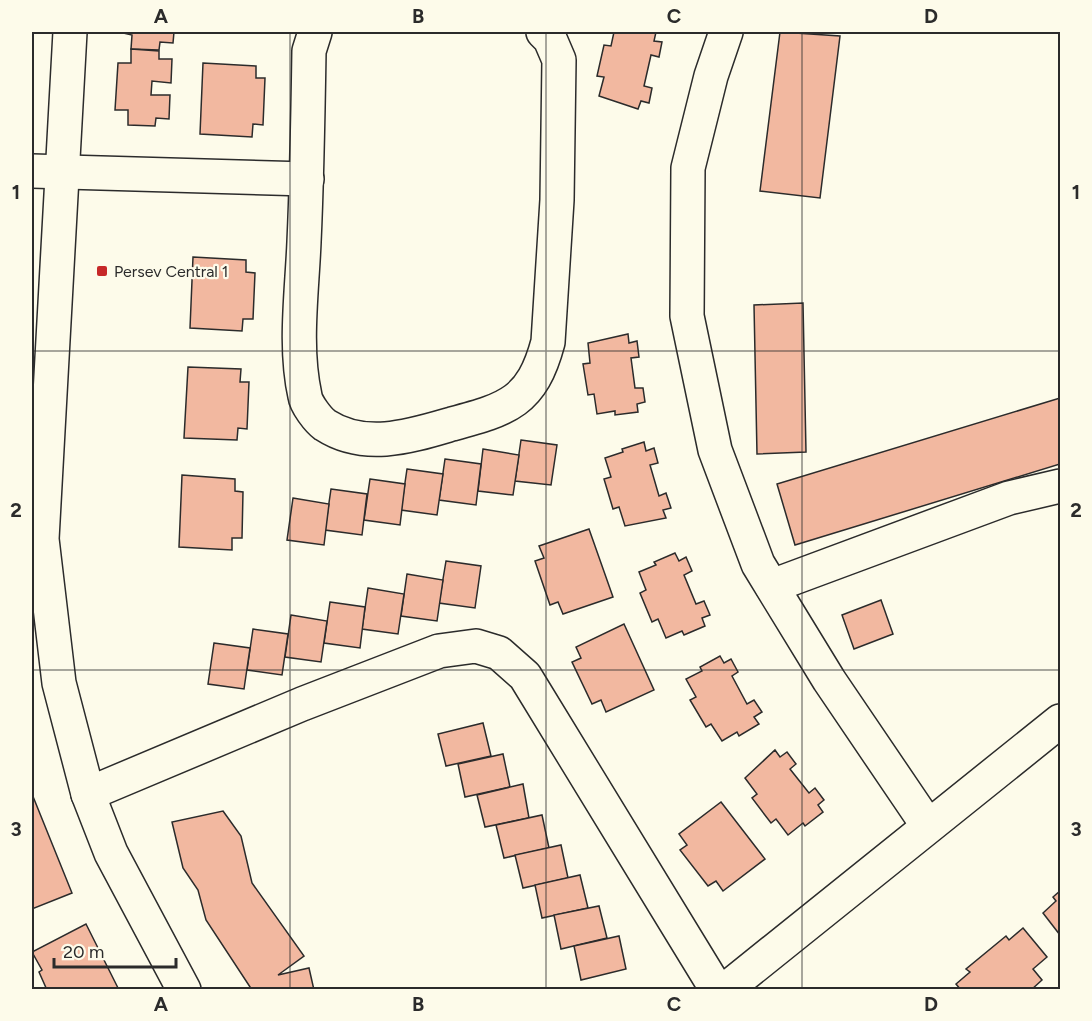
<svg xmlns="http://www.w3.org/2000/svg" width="1092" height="1021" viewBox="0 0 1092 1021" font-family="Figtree,sans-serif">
  <rect width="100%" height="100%" fill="#fdfbea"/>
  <g fill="#f2b8a0" stroke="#2b2b2b" stroke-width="1.5">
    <path d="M119,32h55l-1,11 -13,-1 -1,8 -28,-1 1,-14z"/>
    <path d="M614,32h42l-2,9 8,1 -3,15 -8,-2 -7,31 8,2 -3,15 -8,-2 -3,8 -39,-13 5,-19 -7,-1 7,-31 7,1z"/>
    <path d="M780,32l60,4 -20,162 -60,-7z"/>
    <path d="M131,49l28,2v8h13l-1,24 -19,-2 -1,14h19l-1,24 -13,-1 -1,8 -27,-1v-15h-13l3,-47h13z"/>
    <path d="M203,63l53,3v12h9l-2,47 -10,-1 -1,13 -52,-3z"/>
    <path d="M193,257l53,3v12l9,1 -2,46h-10l-1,12 -52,-3z"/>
    <path d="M803,303l3,149 -49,2 -3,-149z"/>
    <path d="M628,334l1,9 8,-2 2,16 -8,1 4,30h8l2,14 -8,2 1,8 -23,3v-4l-18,3 -3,-20 -6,1 -5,-31 7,-1 -2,-20z"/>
    <path d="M188,367l53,2 -1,13h9l-2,47 -9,-1 -1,12 -53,-2z"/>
    <path d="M1060,398v66l-265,81 -18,-61z"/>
    <path d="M521,440l36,5 -6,40 -36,-4z"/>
    <path d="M644,442l2,9 8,-3 4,15 -8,2 9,31 7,-3 5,15 -8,2 3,8 -41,8 -6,-19 -6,2 -9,-30 7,-2 -6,-19 18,-6 -1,-3z"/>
    <path d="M483,449l36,6 -6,40 -35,-4z"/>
    <path d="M445,459l36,5 -5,41 -37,-5z"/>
    <path d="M407,469l36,5 -6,41 -36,-5z"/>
    <path d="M182,475l53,4v12l8,1 -1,46h-10v12l-53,-3z"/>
    <path d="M370,479l35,5 -5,41 -36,-5z"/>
    <path d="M331,489l36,5 -5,41 -37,-5z"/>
    <path d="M293,498l36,6 -5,41 -37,-5z"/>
    <path d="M589,529l24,68 -50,17 -5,-12 -8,3 -15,-44 9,-3 -5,-12z"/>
    <path d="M675,553l4,8 7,-4 6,14 -8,4 12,29 8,-3 6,14 -8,3 3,8 -21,9 -2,-4 -16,7 -8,-19 -6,3 -12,-29 6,-3 -7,-18 17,-7 -2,-3z"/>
    <path d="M446,561l35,5 -6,42 -36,-5z"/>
    <path d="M407,574l36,6 -6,41 -36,-5z"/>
    <path d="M368,588l36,6 -6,40 -36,-5z"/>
    <path d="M881,600l12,34 -39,15 -12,-34z"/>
    <path d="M330,602l35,5 -5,41 -36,-5z"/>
    <path d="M291,615l36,6 -6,41 -36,-5z"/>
    <path d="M624,624l30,66 -48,22 -5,-12 -9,4 -20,-42 9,-4 -5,-11z"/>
    <path d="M253,629l35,5 -6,41 -35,-5z"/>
    <path d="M214,643l36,5 -6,41 -36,-5z"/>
    <path d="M720,656l4,7 7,-4 7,13 -6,4 15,28 7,-4 8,12 -8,5 5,7 -20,12 -2,-4 -15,9 -11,-17 -5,3 -16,-27 6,-3 -10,-18 16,-8 -2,-4z"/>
    <path d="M483,723l8,33 -45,10 -8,-32z"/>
    <path d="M775,750l5,7 7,-5 9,12 -6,5 19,24 6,-5 9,12 -6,5 5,7 -18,14 -2,-3 -15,12 -12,-16 -5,4 -19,-25 5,-4 -12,-16z"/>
    <path d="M503,754l7,33 -45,10 -7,-33z"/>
    <path d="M523,784l6,34 -44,9 -8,-32z"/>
    <path d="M32,794l40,99 -40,16z"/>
    <path d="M721,802l44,57 -42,32 -7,-10 -8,5 -28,-36 7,-5 -8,-11z"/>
    <path d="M223,811l18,25 11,47 52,73 -26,19 31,-7 5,22h-62l-46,-70 -8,-30 -15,-22 -11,-46z"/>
    <path d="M542,815l7,33 -45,10 -8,-33z"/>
    <path d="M561,845l7,33 -45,10 -8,-33z"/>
    <path d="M580,875l8,33 -46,10 -7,-33z"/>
    <path d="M1060,891v44l-17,-22 13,-12 -3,-4z"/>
    <path d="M599,906l8,32 -46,11 -7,-34z"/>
    <path d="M86,924l33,66h-72l-8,-18 3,-2 -10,-18z"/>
    <path d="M1023,928l24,29 -14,12 9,11 -11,10h-70l-5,-6 14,-12 -4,-3 40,-33 3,4z"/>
    <path d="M619,936l7,33 -45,11 -7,-34z"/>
  </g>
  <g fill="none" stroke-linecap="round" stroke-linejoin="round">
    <g stroke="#2b2b2b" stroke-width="36">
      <g id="street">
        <path d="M70,32l-28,507 17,144 29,111 23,59 73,137"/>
        <path d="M315,32l-6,19c-1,64 -2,127 -5,191 -2,50 -10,105 1,154 1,8 13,24 20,29 40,26 86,11 127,-1 56,-15 80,-22 96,-82l9,-142 2,-140 -9,-21 -7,-7"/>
        <path d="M726,32l-15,44 -23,92 -1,148 28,134 43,114 71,116 99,146"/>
        <path d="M32,171l275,8"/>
        <path d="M772,586l237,-88 51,-12"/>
        <path d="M88,794l214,-90 137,-53 37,-5 23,7 26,23 192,314"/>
        <path d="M725,990l335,-269"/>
      </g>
    </g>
    <use href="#street" stroke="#fdfbea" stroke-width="33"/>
  </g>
  <path fill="none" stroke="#2b2b2b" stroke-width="1.5" stroke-opacity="0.55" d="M290,32v958M546,32v958M802,32v958M32,351h1028M32,670h1028"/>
  <rect fill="#c62828" stroke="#fdfbea" stroke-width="2" x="96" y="265" width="12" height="12" rx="3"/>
  <g text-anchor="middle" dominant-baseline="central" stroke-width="4.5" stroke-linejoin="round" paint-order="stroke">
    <g font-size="16" fill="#2b2b2b" stroke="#fdfbea" text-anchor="start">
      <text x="114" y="271">Persev Central 1</text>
    </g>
  </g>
  <rect width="1092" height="1021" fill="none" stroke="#fdfbea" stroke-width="66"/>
  <path d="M54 958v9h122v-9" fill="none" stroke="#2b2b2b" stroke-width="3"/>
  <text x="63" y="958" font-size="18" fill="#2b2b2b" stroke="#fdfbea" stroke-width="4.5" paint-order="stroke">20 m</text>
  <rect x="33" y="33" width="1026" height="955" fill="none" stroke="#2b2b2b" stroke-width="2"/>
  <g font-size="20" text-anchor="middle" font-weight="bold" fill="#2b2b2b">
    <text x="161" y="23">A</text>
    <text x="418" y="23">B</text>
    <text x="674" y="23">C</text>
    <text x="931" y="23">D</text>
    <text x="16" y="199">1</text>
    <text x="1076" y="199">1</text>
    <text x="16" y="517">2</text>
    <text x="1076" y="517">2</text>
    <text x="16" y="836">3</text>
    <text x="1076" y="836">3</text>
    <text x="161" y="1011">A</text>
    <text x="418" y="1011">B</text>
    <text x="674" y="1011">C</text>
    <text x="931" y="1011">D</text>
  </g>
</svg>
